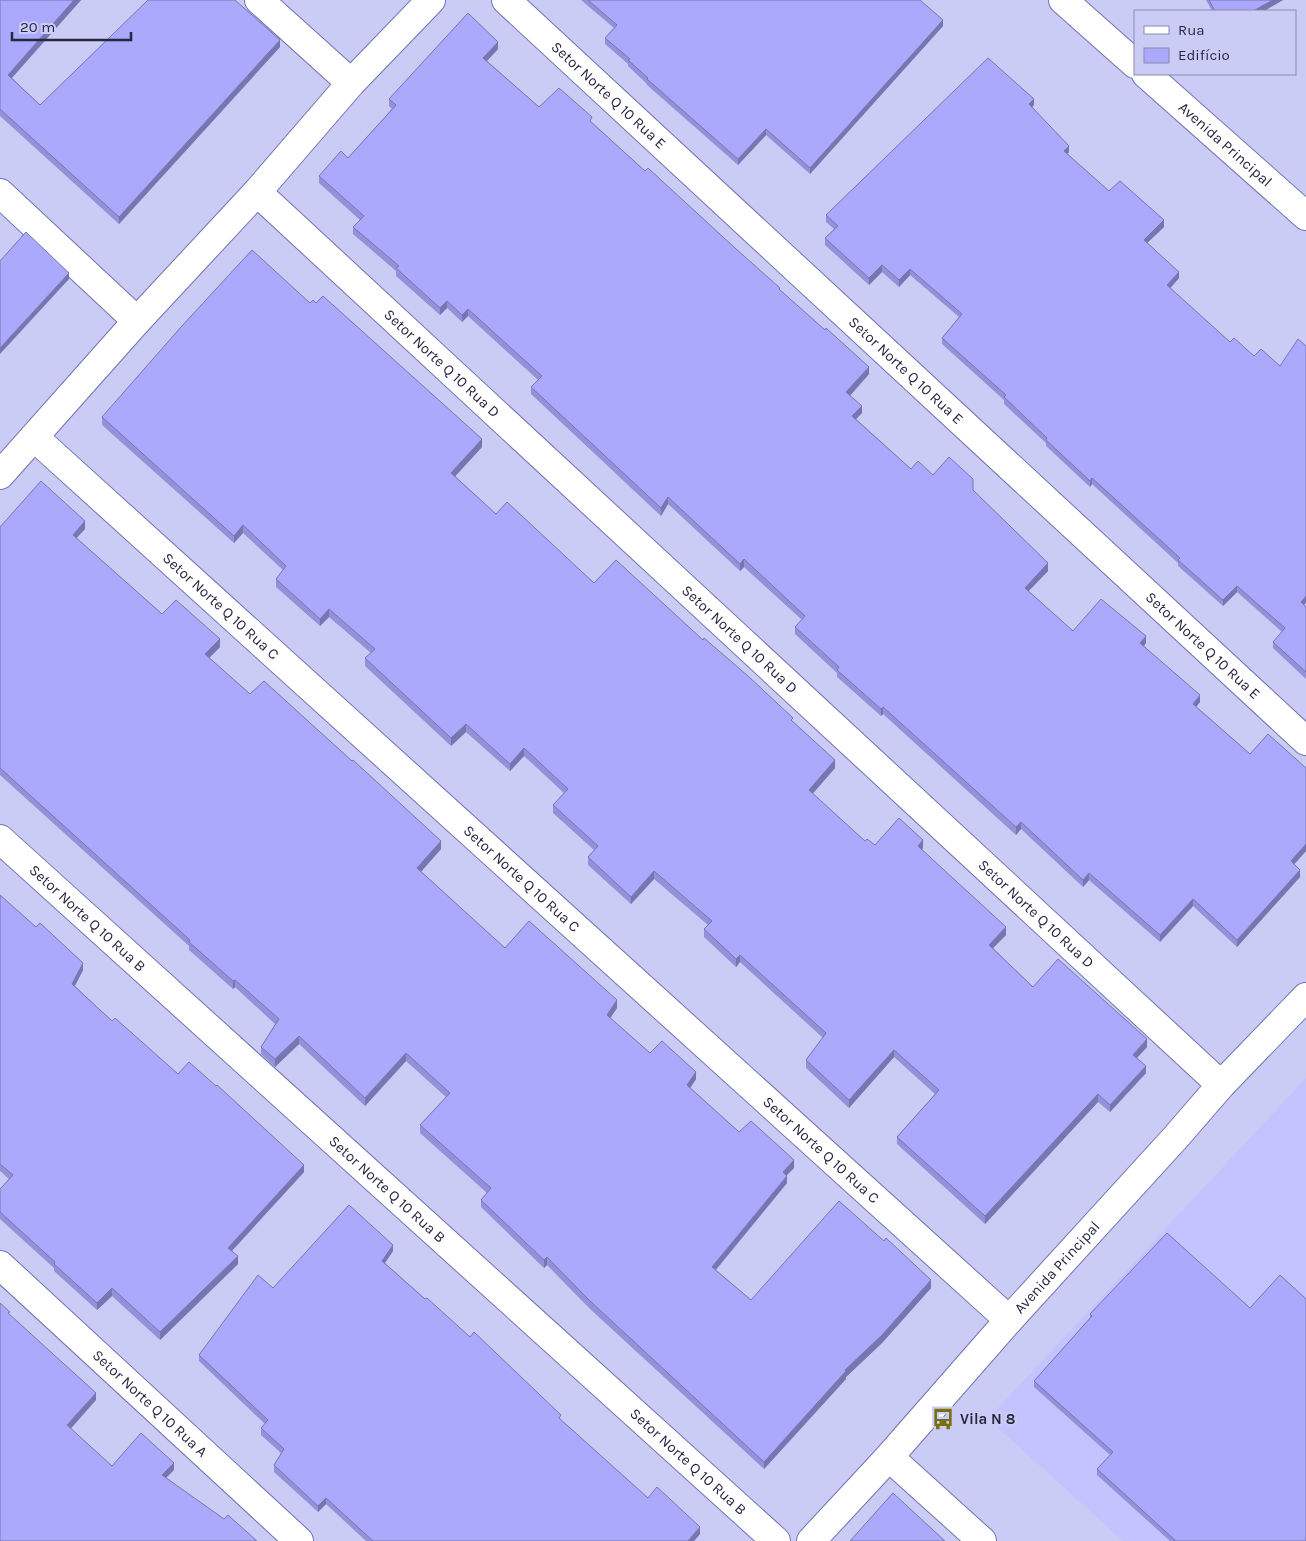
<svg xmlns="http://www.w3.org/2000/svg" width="1306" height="1541" viewBox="0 0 1306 1541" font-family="Karla,sans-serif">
  <rect width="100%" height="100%" fill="#cbccf5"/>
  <path fill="#c2c3ff" d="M1306,1078v463h-183l-135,-122z"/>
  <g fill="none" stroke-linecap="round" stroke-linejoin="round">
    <g stroke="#7372b0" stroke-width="30">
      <g id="street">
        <path d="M259,0l92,83"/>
        <path id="s1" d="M506,0l800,741"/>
        <path id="s2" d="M257,192l964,893"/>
        <path d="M0,193l137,128"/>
        <path id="s3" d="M34,437l975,883"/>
        <path d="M0,475l137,-154 120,-129 94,-109 80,-83"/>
        <path id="s4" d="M0,839l776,702"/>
        <path id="s5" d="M0,1265l299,276"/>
        <path d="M889,1457l93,84"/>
      </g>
    </g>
    <g stroke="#7372b0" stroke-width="30">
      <g id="secondary">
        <path d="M1063,0l72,64"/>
        <path id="s6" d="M1146,74l160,142"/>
        <path id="s7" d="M811,1541l78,-84 120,-137 167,-183 45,-52 85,-88"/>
      </g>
    </g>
    <use href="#street" stroke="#fff" stroke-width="28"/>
    <use href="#secondary" stroke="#fff" stroke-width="28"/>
  </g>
  <g fill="#9291d9">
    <path d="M0,0h81l-69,78 28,27 240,-58 -161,177 -119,-108z"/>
    <path d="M581,0h339l23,26 -133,148 -44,-39 -28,30 -91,-80v-1l-19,-18v-2l-23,-20v-6l9,-10z"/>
    <path d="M1206,0h77l-19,11h-52z"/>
    <path d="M498,49l-11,12 52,46 53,16 53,48 90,77 45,42 89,84 -19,22 12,17 -6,6 55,50 22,6 40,15 75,81 -20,20 45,40 73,12 -2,3 56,56 -4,5 54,47 56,14v83l-12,13 6,13 -63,70 -44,-41 -33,36 -71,-62 -6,7 -62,-58 -5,6 -133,-121 -2,2 -44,-39v-4l-42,-39v-7l7,-7 -58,-53 -4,4 -72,-67 -7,12 -130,-122v-7l7,-7 -70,-64 -6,6 -15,-14 -7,7 -44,-39v-5l-43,-37v-7l7,-7 -41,-37v-7l29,-18 44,-49 -3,-3v-7z"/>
    <path d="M1034,105l-2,2 37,45 -2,2 42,37 55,36 -17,16 32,35 -9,10 134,317 2,2v72l-33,-31v-6l9,-10 -45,-40 -14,14 -45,-40v-3l-86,-79 -2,3 -44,-41v-3l-42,-39v-4l-62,-56v-6l17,-21 -49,-42 -11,12 -17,-15 -13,13 -44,-40v-7l9,-9 -8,-7v-7z"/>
    <path d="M310,303l172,144 -27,29 41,38 297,208 42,46 -23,26 53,47 10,4 48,3 -1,2 84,85 -13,13 40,39 114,60 -10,11 9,15 -36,39 -12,-10 -113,122 -88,-80v-7l38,-43 -41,-37 -45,51 -43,-40v-8l17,-22 -83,-76 -4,5 -32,-30v-8l4,-4 -54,-46 -23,25 -43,-39v-8l6,-7 -41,-37v-8l11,-12 -40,-37 -14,15 -44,-39 -15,14 -86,-80v-8l6,-5 -42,-36 -9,9 -44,-39v-8l7,-9 -40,-37 -9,10 -132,-118v-8z"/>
    <path d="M0,527l85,2 -9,9 86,76 58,33 -11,11 41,36 191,155 -20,23 84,76 112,60 -7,10 40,35 46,26 -6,9 49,44 55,36 -7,7v8l-71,87 35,30 180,-12 -49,55 -36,34v2l-82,90 -175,-161 -42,-43 -3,3 -63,-61v-7l6,-7 -67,-60v-8l26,-28 -40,-36 -41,45 -66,-62 -24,23 -14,-13v-7l14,-23 -40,-37 -2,2 -44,-39v-4l-189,-171z"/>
    <path d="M0,895l83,75 -8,16 37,35 66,53 126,98 -72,79 6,13 -78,76 -48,-44 -15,14 -43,-39v-3l-54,-49v-30l9,-10 -9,-8z"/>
    <path d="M393,1251l-8,12 263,235 52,36 -6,7h-328l-40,-37 -8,8 -44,-40v-7l7,-12 -20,-18v-7l4,-4 -66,-63v-6l74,-67z"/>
    <path d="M1090,1314l216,227h-136l-73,-66v-6l13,-14 -76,-68v-6l56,-63z"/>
  </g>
  <g fill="#7776b0">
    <path d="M74,0h7l-73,82v-7z"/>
    <path d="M1273,0h10l-19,11h-11z"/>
    <path d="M943,20v6l-133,148v-6z"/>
    <path d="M280,40v7l-161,177v-7z"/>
    <path d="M498,42v7l-15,16v-7z"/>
    <path d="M1034,99v6l-5,5v-6z"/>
    <path d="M766,129v6l-28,30v-6z"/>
    <path d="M1069,146v6l-5,6v-7z"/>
    <path d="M1164,220v7l-20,19v-6z"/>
    <path d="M882,265v7l-13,13v-7z"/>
    <path d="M910,269v6l-11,12v-7z"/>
    <path d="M1179,272v6l-12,14v-7z"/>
    <path d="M69,273v6l-69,75v-6z"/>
    <path d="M447,301v7l-7,7v-7z"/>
    <path d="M468,309v7l-6,6v-7z"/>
    <path d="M869,367v7l-23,26v-8z"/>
    <path d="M862,406v7l-10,10v-7z"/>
    <path d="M482,439v8l-31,34v-8z"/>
    <path d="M1092,478v6l-2,3v-6z"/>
    <path d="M668,497v7l-7,12v-8z"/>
    <path d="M85,521v8l-12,13v-7z"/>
    <path d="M243,525v8l-9,10v-7z"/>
    <path d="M744,559v8l-4,4v-7z"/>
    <path d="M1048,563v8l-23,24v-7z"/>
    <path d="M1237,586v6l-14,14v-6z"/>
    <path d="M1306,596v7l-5,5v-6z"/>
    <path d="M329,609v8l-9,9v-7z"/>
    <path d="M1146,636v7l-6,7v-7z"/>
    <path d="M220,639v8l-15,15v-8z"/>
    <path d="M1200,695v7l-7,9v-7z"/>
    <path d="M883,707v7l-2,2v-7z"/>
    <path d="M466,724v8l-15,14v-8z"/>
    <path d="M524,748v8l-14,15v-7z"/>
    <path d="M835,760v8l-26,30v-8z"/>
    <path d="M1021,822v7l-5,6v-8z"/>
    <path d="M923,840v8l-5,6v-8z"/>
    <path d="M441,841v8l-24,27v-8z"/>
    <path d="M1306,844v7l-15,17v-7z"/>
    <path d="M1300,870v7l-63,70v-7z"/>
    <path d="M654,871v8l-23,25v-7z"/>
    <path d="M1089,873v7l-6,7v-7z"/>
    <path d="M1193,899v7l-33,36v-7z"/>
    <path d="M1006,927v8l-17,17v-7z"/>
    <path d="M740,955v7l-4,5v-8z"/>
    <path d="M83,963v7l-11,21v-7z"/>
    <path d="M235,980v7l-2,2v-8z"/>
    <path d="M617,1000v8l-10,15v-8z"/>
    <path d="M299,1036v8l-24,23v-8z"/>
    <path d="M1147,1039v8l-14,15v-7z"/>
    <path d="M894,1050v7l-45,51v-8z"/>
    <path d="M406,1053v8l-41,45v-8z"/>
    <path d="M1146,1066v7l-36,39v-7z"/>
    <path d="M696,1072v7l-9,14v-8z"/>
    <path d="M1098,1094v8l-113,122v-8z"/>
    <path d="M794,1160v8l-11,11v-7z"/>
    <path d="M304,1165v7l-76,83v-7z"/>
    <path d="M787,1176v7l-75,91v-7z"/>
    <path d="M393,1245v6l-11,16v-6z"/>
    <path d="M238,1256v8l-78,76v-8z"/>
    <path d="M547,1257v8l-3,3v-8z"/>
    <path d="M931,1280v8l-49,55 -36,34v2l-82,90v-7l81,-92z"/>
    <path d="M112,1288v8l-15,14v-7z"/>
    <path d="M96,1393v7l-29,33v-8z"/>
    <path d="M174,1463v7l-12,12v-7z"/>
    <path d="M326,1498v6l-8,8v-6z"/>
    <path d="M700,1527v7l-6,7h-6z"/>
  </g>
  <g fill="#aaa9fc" stroke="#7776b0">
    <path d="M0,0h74l-66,75 32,30 108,-105h87l45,40 -161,177 -119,-108z"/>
    <path d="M588,0h332l23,20 -133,148 -44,-39 -28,30 -91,-80 1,-1 -20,-18 2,-1 -25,-21 12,-13z"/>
    <path d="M1209,0h64l-20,11h-38z"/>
    <path d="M468,13l30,29 -15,16 56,49 20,-19 33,29 -2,4 55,50 3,-3 87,80 45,40 -1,1 46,41 1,-2 43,39 -23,25 16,14 -10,10 59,53 7,-8 15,14 16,-18 24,22v11l75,73 -23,25 48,43 28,-32 45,37 -6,7 60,52 -7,9 57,50 18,-20 38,34v76l-15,17 9,9 -63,70 -44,-41 -33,36 -71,-62 -6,7 -62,-58 -5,5 -133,-120 -2,2 -44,-39 2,-3 -44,-40 10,-11 -61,-57 -4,5 -72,-67 -7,11 -130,-121 11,-11 -74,-67 -6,6 -15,-14 -7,7 -44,-40 3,-2 -46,-39 11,-11 -45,-40 22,-25 7,7 48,-53 -7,-6z"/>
    <path d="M988,58l46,41 -5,5 40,42 -5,5 45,40 11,-10 44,39 -20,20 35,32 -12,13 63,57 4,-4 20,18 7,-7 19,17 18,-27 8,7v250l-5,6 5,5v65l-33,-30 12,-14 -48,-42 -14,14 -45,-40 2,-2 -88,-80 -2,3 -44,-41 1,-2 -43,-41 2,-2 -64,-57 20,-24 -52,-45 -11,11 -17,-15 -13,13 -44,-40 13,-12 -12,-11z"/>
    <path d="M26,232l43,41 -69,75v-87z"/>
    <path d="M252,250l58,53 3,-3 3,3 7,-7 159,143 -31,34 45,41 11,-12 87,81 22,-23 87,80 1,-2 44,38 45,42 -2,2 44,40 -26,30 56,51 2,-2 8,6 24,-27 24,22 -5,6 88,81 -17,18 44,42 25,-28 89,80 -14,16 13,11 -36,39 -12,-11 -113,122 -88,-79 42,-47 -45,-40 -45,50 -43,-40 20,-27 -86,-78 -4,4 -32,-30 8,-8 -58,-50 -23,26 -43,-40 10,-11 -45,-41 15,-16 -44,-41 -14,16 -44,-40 -15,14 -86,-80 10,-9 -46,-40 -9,10 -44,-40 10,-13 -43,-41 -9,11 -132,-119 79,-90z"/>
    <path d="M41,481l44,40 -12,14 89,79 14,-14 44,39 -15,15 45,40 14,-13 88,80 1,-1 88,81 -24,27 88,80 24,-27 88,79 -10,15 43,38 12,-12 34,31 -9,13 52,47 12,-11 43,39 -11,12 4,4 -75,91 39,33 88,-99 45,40 2,-3 45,42 -49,55 -37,35 1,1 -82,91 -175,-162 -42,-43 -3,3 -63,-60 10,-12 -71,-63 30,-32 -44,-40 -41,45 -66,-62 -24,23 -14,-12 18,-28 -44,-39 -2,1 -44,-39 1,-2 -190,-172v-241z"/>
    <path d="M0,895l36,32 4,-4 43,40 -11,21 40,37 3,-3 63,56 11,-12 27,24 1,-1 87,80 -76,83 10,8 -78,76 -48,-44 -15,15 -43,-39 1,-2 -55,-50v-23l13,-14 -13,-11z"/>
    <path d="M349,1205l44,40 -11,16 43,38 2,-1 43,39 4,-5 87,83 -2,3 89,80 9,-11 43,40 -12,14h-315l-47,-43 -8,8 -44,-41 10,-16 -23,-21 7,-8 -69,-65 59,-80 15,13z"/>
    <path d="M1167,1233l83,75 30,-33 26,24v242h-130l-79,-72 16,-17 -79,-71 58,-65 -2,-2z"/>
    <path d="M0,1303l10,9 -2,1 88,80 -29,32 45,41 29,-33 33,30 -12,12 62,44 4,-4 29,26h-257z"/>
    <path d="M893,1493l52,48h-95z"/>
  </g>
  <defs>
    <g id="bus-bare" transform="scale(1.725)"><path d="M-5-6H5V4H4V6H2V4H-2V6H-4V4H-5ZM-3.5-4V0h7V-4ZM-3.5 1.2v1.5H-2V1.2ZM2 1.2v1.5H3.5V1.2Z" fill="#78700f" stroke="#cbccf5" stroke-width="2.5" paint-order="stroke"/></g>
  </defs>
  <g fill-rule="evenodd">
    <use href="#bus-bare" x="943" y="1419"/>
  </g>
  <g text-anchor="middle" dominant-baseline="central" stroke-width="5" stroke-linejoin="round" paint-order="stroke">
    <g font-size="15" fill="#272741" stroke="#cbccf5">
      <text stroke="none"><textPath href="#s1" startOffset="140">Setor Norte Q 10 Rua E</textPath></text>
      <text stroke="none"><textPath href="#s6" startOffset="106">Avenida Principal</textPath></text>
      <text stroke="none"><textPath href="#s2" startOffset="252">Setor Norte Q 10 Rua D</textPath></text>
      <text stroke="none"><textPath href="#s1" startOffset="545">Setor Norte Q 10 Rua E</textPath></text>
      <text stroke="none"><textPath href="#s3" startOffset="252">Setor Norte Q 10 Rua C</textPath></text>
      <text stroke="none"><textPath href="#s2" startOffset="658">Setor Norte Q 10 Rua D</textPath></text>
      <text stroke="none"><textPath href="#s1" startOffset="950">Setor Norte Q 10 Rua E</textPath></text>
      <text stroke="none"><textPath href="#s3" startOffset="658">Setor Norte Q 10 Rua C</textPath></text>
      <text stroke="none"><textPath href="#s2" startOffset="1062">Setor Norte Q 10 Rua D</textPath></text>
      <text stroke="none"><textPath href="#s4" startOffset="118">Setor Norte Q 10 Rua B</textPath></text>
      <text stroke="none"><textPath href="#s3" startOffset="1062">Setor Norte Q 10 Rua C</textPath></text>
      <text stroke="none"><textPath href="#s4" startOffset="522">Setor Norte Q 10 Rua B</textPath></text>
      <text stroke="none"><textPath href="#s7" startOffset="368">Avenida Principal</textPath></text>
      <text stroke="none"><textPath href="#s5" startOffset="204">Setor Norte Q 10 Rua A</textPath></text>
      <text stroke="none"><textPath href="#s4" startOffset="928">Setor Norte Q 10 Rua B</textPath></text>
    </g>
    <g font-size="15" font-weight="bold" fill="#272741" stroke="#cbccf5" text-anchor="start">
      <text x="960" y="1419">Vila N 8</text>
    </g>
  </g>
  <rect x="1134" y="10" width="162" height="65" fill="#cbccf5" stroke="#898aad"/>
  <rect x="1144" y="26" width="25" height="8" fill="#ffffff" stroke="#898aad"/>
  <text x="1178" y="35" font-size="15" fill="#272741">Rua</text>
  <rect x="1144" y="48" width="25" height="15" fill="#aaa9fc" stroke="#898aad"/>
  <text x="1178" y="60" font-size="15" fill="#272741">Edifício</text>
  <path d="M12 32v8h119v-8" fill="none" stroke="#272741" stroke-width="2.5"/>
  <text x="20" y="32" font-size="15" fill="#272741" stroke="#cbccf5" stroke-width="4" paint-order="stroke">20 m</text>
</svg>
